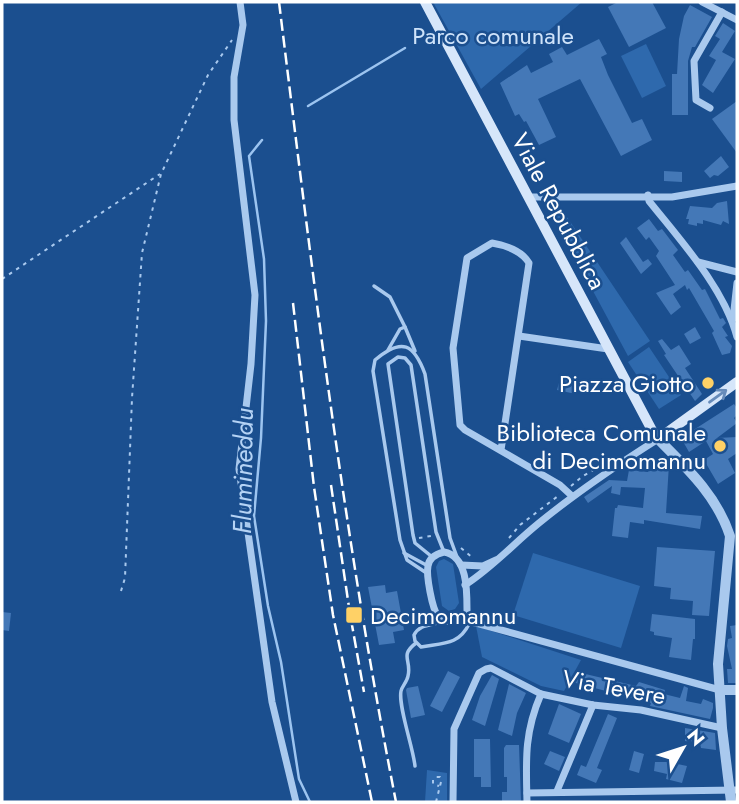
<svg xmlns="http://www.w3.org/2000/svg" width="739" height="804" viewBox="0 0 739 804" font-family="Jost,sans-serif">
  <rect width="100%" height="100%" fill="#1b4f8f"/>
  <g fill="#2e69ad">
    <path d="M433,2h149l-101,87z"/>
    <path d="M646,44l20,42 -24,12 -21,-42z"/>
    <path d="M561,208l89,133 -22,15 -77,-143z"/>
    <path d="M649,347l32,48 -22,14 -31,-47z"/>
    <path d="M533,553l107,33 -19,62 -108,-33z"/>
    <path d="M444,559l9,5 6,39 -4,6 -6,2 -7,-5 -6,-39 3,-6z"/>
    <path d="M476,626l105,34 -17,31 -23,-5 -59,-29z"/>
    <path d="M427,770l20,3v29h-22z"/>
  </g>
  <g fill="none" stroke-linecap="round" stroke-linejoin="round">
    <g stroke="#9cc4f0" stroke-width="2.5">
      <path d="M308,106l97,-58"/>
      <path d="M262,140l-13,16 15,103 2,62 -5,117 -7,78 14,90 13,56 18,117 11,23"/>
    </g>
  </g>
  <g fill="#4478b7">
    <path d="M618,2h34l14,26 -37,19 -21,-40z"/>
    <path d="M690,5l22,12 -17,30h-3l-4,14v54h-16v-41h5l2,-35 5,-23z"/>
    <path d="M723,23l12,8 -13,21 13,7 -22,34 -11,-8 14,-25 -7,-4 11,-17 -5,-3z"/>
    <path d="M599,39l8,15 -6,3 7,18 24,48 10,-4 10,21 -31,16 -41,-77 -42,20 18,38 -17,8 -13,-24 -2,1 -5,-8 -4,2 -15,-33 27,-18 4,8 22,-11 -4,-8 13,-7 5,8z"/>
    <path d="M737,101v52l-25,-34z"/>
    <path d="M721,156l8,11 -11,9 -4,-1 -4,3 -6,-7z"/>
    <path d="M664,171l18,1v10l-18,-1z"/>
    <path d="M727,201l2,23 -6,-3 -2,4 -18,-5v4l-6,-1v3l-9,-2 1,-5h-3l4,-13 22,2 5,-5z"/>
    <path d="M649,219l9,12 4,-2 16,21 -5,5 12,17 3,-2 14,20 3,-1 15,30 3,-1 3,5 -4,4 6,9 -3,1 7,9 -2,7 -8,2 -10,-22 2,-2 -25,-43 -2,2 -2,-5 -12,9 8,13 -10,8 -15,-22 19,-8 -19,-29 3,-5 -10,-14 -3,3 -9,-12z"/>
    <path d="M626,237l17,25 5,-3 4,5 -11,10 -21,-31z"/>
    <path d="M695,327l6,11 -11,6 -6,-10z"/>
    <path d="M662,339l9,11 8,-5 12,19 -6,4 17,26 -7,7 -31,-46 2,-1 -8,-13z"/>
    <path d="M560,379l18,2 -2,13 -19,-4z"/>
    <path d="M734,404l3,4v7l-3,3 3,5 -20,15 20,-1v16l-9,6 7,14 -17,11 -14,-24 9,-6 -7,-13 -17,11 -8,-14z"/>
    <path d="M649,460l20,4 -3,49 36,3 -2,13 -56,-9v4l-14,-2 -2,16 -16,-2 3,-28h2l1,-3 25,3 2,-20 -24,-1 -1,8 -9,-2 1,-7 -24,17 -4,-6 25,-17 18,1 2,-11 19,2z"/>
    <path d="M657,547l58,4 -6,65 -17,-1 1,-14 -23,-2 1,-11 -17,-2z"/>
    <path d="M385,585l1,8 11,-2 7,39 -11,2 2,11 -16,2 -11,-58z"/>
    <path d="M2,612l9,1 -2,18 -7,-1z"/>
    <path d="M652,614l43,5v20h-2l-2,21 -22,-3 3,-19 -18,-3v-3l-4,-1z"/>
    <path d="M737,625v58h-9l-1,-14h5l-5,-23 1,-7 4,-1 -2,-12z"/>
    <path d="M448,671l12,6 -18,35 -12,-6z"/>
    <path d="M577,672l59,14 3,-4 26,8 -1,4 16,4 4,-12 4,2 -2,13 15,3 2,-5 10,4v5l-3,11 -60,-13 1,-3 -79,-21z"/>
    <path d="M492,675l7,4 -14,47 -13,-6 8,-24z"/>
    <path d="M509,684l17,9 -9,20 -5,23 -14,-6z"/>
    <path d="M418,686l7,29 -14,3 -5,-28 1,-2z"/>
    <path d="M559,704l22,10 -12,29 -21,-9z"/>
    <path d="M608,714l9,4 -20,50 5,2 -6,13 -19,-8 4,-10 5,2z"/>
    <path d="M685,728l30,5 1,17 -15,-2 -1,-5 -15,-2z"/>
    <path d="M474,739h16l1,48h-10v-10h-7z"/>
    <path d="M506,745h13l2,57h-19v-10h5v-15h-3v-29z"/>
    <path d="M550,751l15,6 -6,14 -15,-7z"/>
    <path d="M634,751l10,3 -5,19 -10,-3z"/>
    <path d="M655,762h13l19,4 -5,17 -16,-4 1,-5 -13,-3z"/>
  </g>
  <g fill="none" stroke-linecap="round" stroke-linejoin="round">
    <g stroke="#a9c9ee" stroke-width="2" stroke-dasharray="3.5 5" stroke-linecap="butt">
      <path d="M2,279l158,-105"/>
      <path d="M571,486l12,-10 24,-14"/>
      <path d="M419,538l12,-2"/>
      <path d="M509,538l11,-13 38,-29"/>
      <path d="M461,548l12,10"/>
      <path d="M121,591l4,-13 7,-180 10,-145 19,-79 47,-99 24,-35"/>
      <path d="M436,802l5,-20 -1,-5h-4l-3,3v4l6,2"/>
    </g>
    <g stroke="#a9c9ee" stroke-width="3.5">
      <path d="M374,286l16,11 15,30"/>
      <path d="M388,350l12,-21 5,-2 10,24"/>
      <path d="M404,553l24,13"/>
      <path d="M431,556l-16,-13 -2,-8 -25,-171 10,-7 7,1 6,7 25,167 8,20"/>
      <path d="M428,574l-21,-14 -7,-20 -27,-169 2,-11c27,-23 39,-16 50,14l25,164 7,19"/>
      <path d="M444,621c-10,5 -24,2 -30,14l1,6 6,6c22,-4 38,-2 48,-23"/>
      <path d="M415,766c-2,-19 -17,-60 -14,-75 1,-5 6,-9 7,-15 4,-16 -9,-20 8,-33"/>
    </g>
    <g stroke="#a9c9ee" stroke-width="7">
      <path d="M240,2l3,23 -9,52v43l21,175 -4,69 -12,105 33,233 24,100"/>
      <path d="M702,2l35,18"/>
      <path d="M710,108l-14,-8 -2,-39 28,-49"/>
      <path d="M648,195l1,6c32,40 75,87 88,136"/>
      <path d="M528,197h144l65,-11"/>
      <path d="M698,262l39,10"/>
      <path d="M733,319l4,-36"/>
      <path d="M519,336l89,13"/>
      <path d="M501,450l28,-187c-7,-12 -24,-18 -37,-20l-25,15 -14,90 7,77 5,5 95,55 12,11"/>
      <path d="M444,552c24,4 23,40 23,60 -6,11 -20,13 -29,4 -6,-7 -12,-41 -10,-50 1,-8 8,-12 16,-14z"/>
      <path d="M461,565l22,1 13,-6"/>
      <path d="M465,585c28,-18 48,-41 74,-62 38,-31 78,-58 119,-84"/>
      <path d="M460,620l16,3 244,67"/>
      <path d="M557,791l36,-86"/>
      <path d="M527,793l210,-3"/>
      <path d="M453,802l1,-73 25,-56 7,-4 5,-1 50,26 52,11 48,5 81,18"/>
      <path d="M527,802c-1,-41 -3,-69 14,-108"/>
    </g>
    <g stroke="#a9c9ee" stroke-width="10">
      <path d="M658,439c29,29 59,57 72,97l-12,128 4,64 9,74"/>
      <path d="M720,690h17"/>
    </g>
    <path stroke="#d6e6fa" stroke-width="10" d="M425,2l229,432 4,5 79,-57"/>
    <g stroke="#fff" stroke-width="2.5" stroke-dasharray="12 5" stroke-linecap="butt">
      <path d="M279,2c33,268 65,535 117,800"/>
      <path d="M293,303l21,184 19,128 39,187"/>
      <path d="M331,485l19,129 14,78"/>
    </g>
  </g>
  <defs><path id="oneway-shaft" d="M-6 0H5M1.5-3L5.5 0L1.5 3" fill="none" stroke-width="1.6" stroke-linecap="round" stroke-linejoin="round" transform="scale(1.75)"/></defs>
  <use stroke="#668bba" href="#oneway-shaft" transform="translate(718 396) rotate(-36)"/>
  <g fill="#ffd166" stroke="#1b4f8f" stroke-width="2.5">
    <circle cx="708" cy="383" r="7"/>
    <circle cx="720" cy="446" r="7"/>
    <rect x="345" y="606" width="18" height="18" rx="3.5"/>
  </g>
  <g text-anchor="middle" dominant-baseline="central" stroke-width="5" stroke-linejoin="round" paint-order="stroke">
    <g font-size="24" fill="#cfe3fa" stroke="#1b4f8f">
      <text x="493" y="35">Parco comunale</text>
    </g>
    <g font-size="24" fill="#fff" stroke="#1b4f8f">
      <text transform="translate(559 211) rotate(62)">Viale Repubblica</text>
      <text transform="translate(614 687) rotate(10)">Via Tevere</text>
    </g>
    <g font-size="24" fill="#fff" stroke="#1b4f8f" text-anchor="end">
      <text x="694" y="383">Piazza Giotto</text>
      <text x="706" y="432">Biblioteca Comunale<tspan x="706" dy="28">di Decimomannu</tspan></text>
      <text x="370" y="615" text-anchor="start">Decimomannu</text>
    </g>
    <g font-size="26" font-style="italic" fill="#b5d3f5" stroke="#1b4f8f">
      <text transform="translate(243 471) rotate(-89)">Flumineddu</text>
    </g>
  </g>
  <rect width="739" height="804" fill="none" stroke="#ffffff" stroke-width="7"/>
  <g transform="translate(683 748) rotate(51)" stroke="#1b4f8f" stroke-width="5" paint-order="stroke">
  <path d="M0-5L12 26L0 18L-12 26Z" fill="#ffffff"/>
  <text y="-10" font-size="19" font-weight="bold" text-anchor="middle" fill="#ffffff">N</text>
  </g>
</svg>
